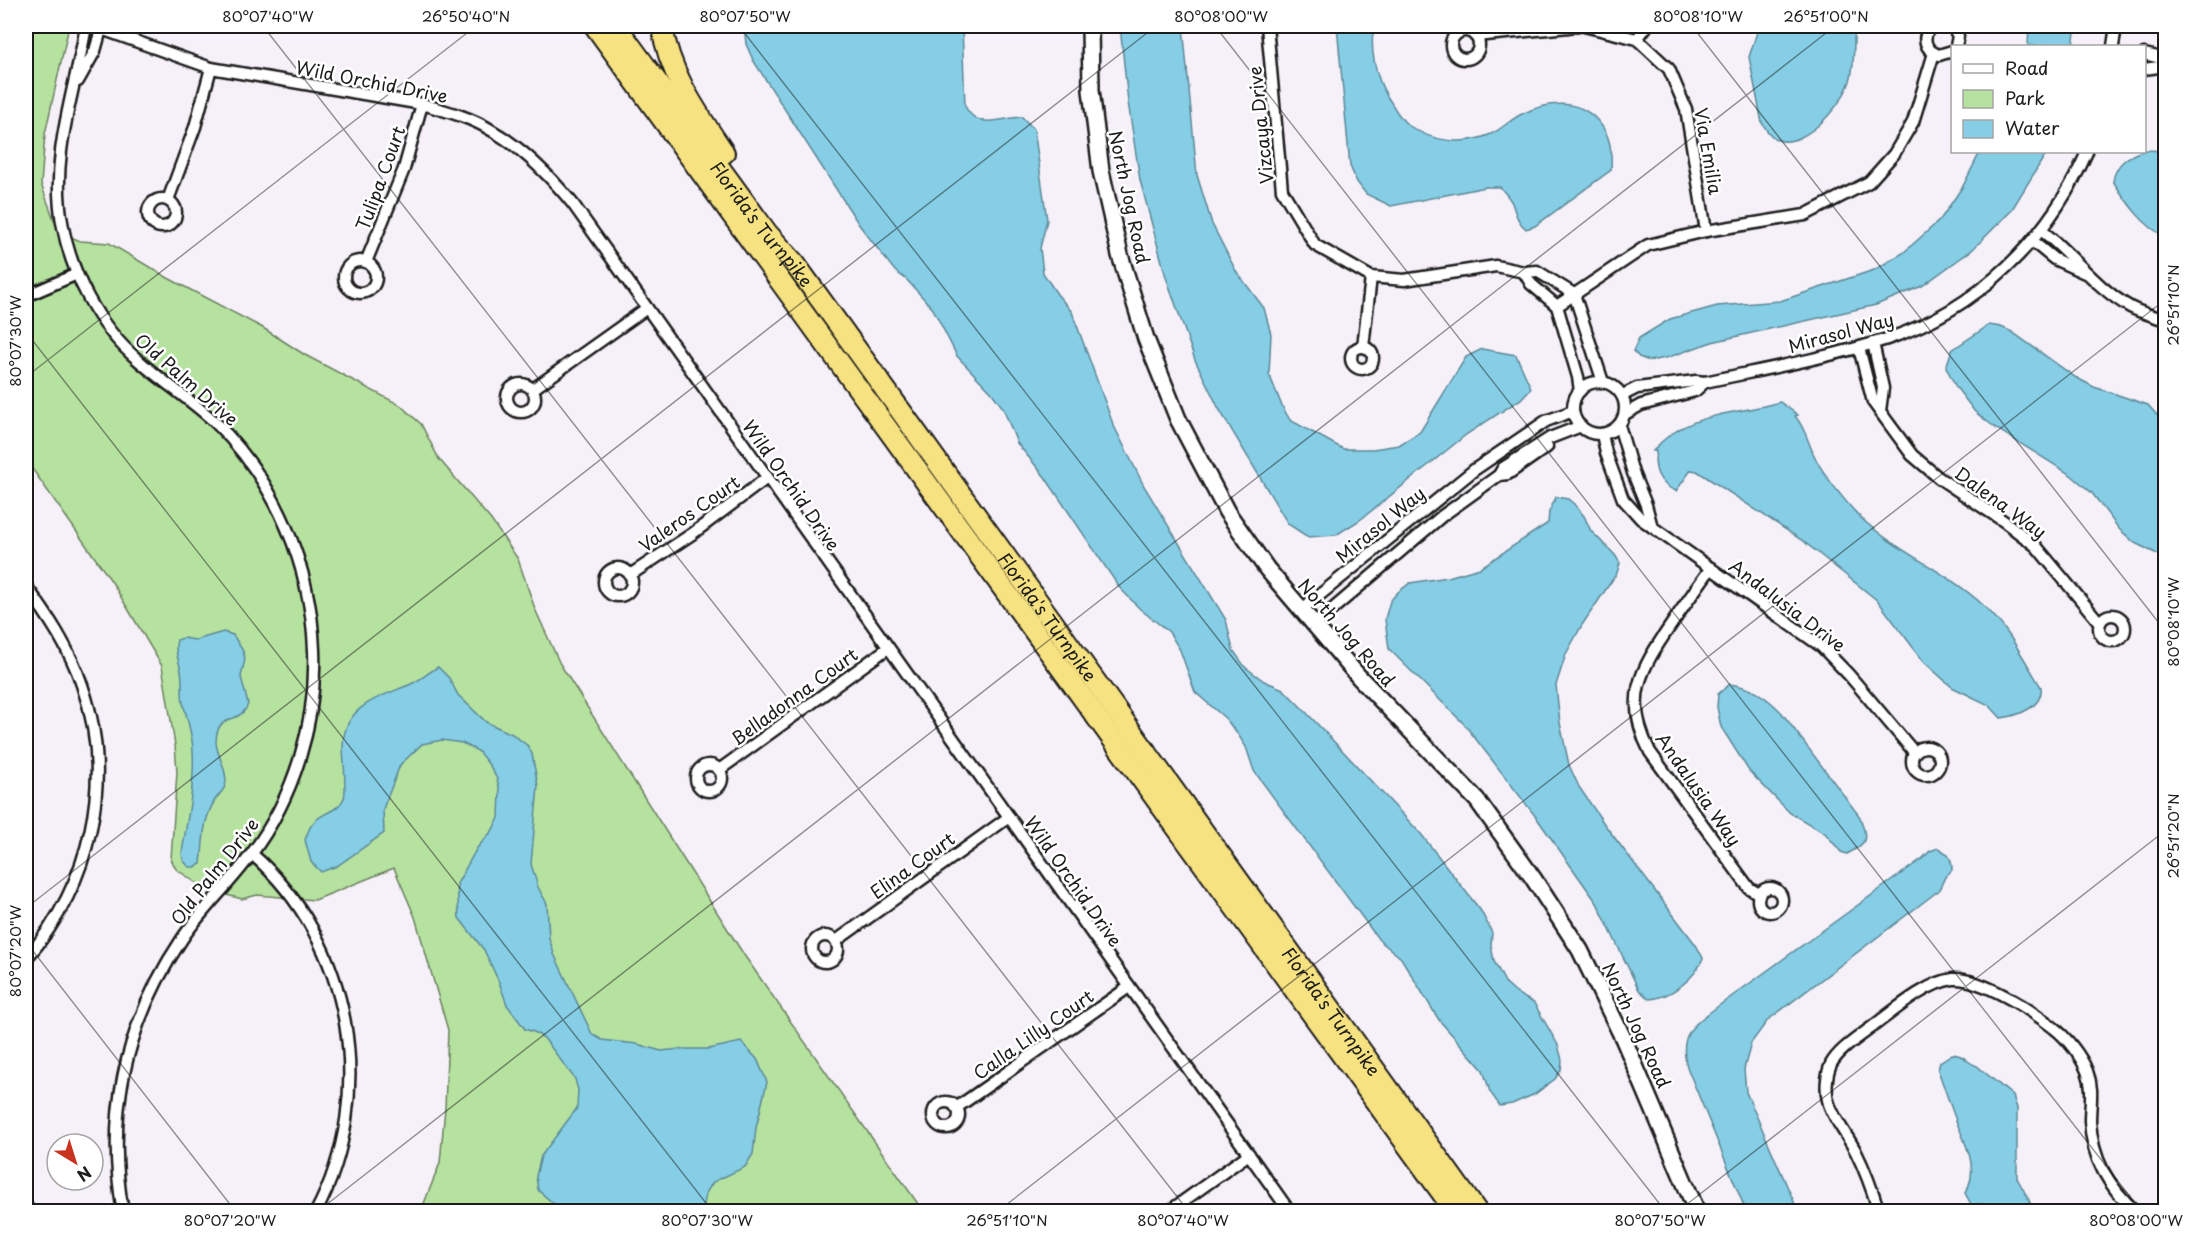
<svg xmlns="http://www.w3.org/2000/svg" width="2191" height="1237" viewBox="0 0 2191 1237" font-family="'Playpen Sans',sans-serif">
  <rect width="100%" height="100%" fill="#f6f0f9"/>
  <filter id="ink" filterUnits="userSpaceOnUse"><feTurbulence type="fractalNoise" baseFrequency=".0167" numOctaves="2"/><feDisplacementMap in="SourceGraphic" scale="12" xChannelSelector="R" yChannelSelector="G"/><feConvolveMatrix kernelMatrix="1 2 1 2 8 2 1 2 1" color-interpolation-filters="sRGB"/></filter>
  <g filter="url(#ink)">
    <path fill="#b6e2a0" stroke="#697f5e" stroke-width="1.5" d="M26,26h43l-24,108 -4,50 17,47 22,10 29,2 59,35 95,50 42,27 95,50 21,19 18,35 52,61 27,39 17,50 25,55 184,291 179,256h-502l19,-48 5,-55 3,-78 -33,-113 -21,-49 -79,32 -58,-5 -15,4 -35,-9 -31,-21 -5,-10 6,-87 -2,-27 -13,-79 -50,-84 -86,-122z"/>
    <g fill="#85cee6" stroke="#5b8795" stroke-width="1.5">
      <path d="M744,26h218l3,80c12,25 34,12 57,11l12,12 13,91 -7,28 3,25 14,21 15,18 41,112 31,62 82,134 7,30 12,17 19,14 19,8 22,22 116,123 60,77 11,22 -1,13 3,15 12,23 10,9 18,10 24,42 4,15 -1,10 -6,9 -20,15 -23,10 -12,2 -10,-14 -7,-22 -44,-50 -38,-62 -22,-18 -125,-169 -8,-24 -7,-11 -13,-17 -31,-27 -15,-42 -11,-18 -29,-23 -21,-22 -74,-110 -28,-34 -14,-35 -11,-15 -35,-37 -24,-47 -26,-29 -12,-9 -35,-45 -107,-166 -7,-16z"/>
      <path d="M1120,26h63l14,149 15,49 24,47 28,37 7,26 -2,40 13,32 8,14 53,29h30l26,-4 21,-13 46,-75 16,-8 34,6 15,33 -10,11 -54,35 -107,86 -24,15 -28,2 -20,-13 -69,-115 -24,-49 -29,-83 -26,-97 -12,-78z"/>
      <path d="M1337,26h38c-7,19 1,52 12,70 6,9 12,22 21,29 24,17 56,21 83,9 11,-5 20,-15 31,-20 24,-12 55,-16 75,6 14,15 15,31 14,50l-76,56 -9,3c-9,-8 -10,-15 -14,-26 -2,-5 -8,-11 -12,-16h-14l-95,19 -25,-12 -9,-12 -7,-16z"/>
      <path d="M1759,26h96c-2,16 0,35 -4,51 -5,25 -46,72 -73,63 -8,-3 -12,-11 -16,-17l-13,-66z"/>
      <path d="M2029,26h47l-3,20h-45z"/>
      <path d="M2145,150l20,1v85c-22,-9 -39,-35 -52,-55 3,-19 17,-26 32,-31z"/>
      <path d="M1980,152h67l-36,59 -39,39 -50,36 -46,19 -164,37 -46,16 -17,3 -10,-4 -6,-6 6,-13 31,-19 47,-13 63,-5 94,-31 29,-17 37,-33 23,-34z"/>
      <path d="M1989,325l12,2 11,5 63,45 19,10 54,18 17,19v134l-30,-15 -16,-14 -27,-36 -21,-18 -74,-46 -22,-17 -19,-25 -10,-20 6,-17z"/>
      <path d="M1780,402l18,13 -3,1c10,11 13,27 20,41 7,16 33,48 46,61 38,35 85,53 122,87 25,22 41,55 58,82 3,20 -24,29 -40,31l-12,-13 -37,-18 -28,-25 -46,-61 -75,-60 -106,-70 -6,-1 -15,21c-18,-7 -23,-23 -20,-40h-3c31,-39 83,-36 127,-49z"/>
      <path d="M1556,497l12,2 6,5 10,12 7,15 24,24 5,8 -3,10 -35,52 -16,29 -10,31 4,38 9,42 10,22 26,38 91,120 7,13c-7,20 -33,40 -54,41l-10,-9 -42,-87 -61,-86 -71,-92 -76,-76 -4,-30 5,-18 8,-9 12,-9 38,-6 32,-9 68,-45 1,-11z"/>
      <path d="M223,632l10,3 10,16 2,8 -4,18 7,27c-6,18 -26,12 -30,26 -7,19 7,31 8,50 0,9 -6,13 -11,20 -13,22 -11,39 -14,64l-6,3h-6l-6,-7 -1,-7c5,-34 13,-67 11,-101 0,-16 -6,-33 -10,-49 -2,-11 0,-22 -2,-32 -2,-11 -7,-20 -4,-31l6,-2 13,2z"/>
      <path d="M438,667l11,11 9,17 28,27 26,12 16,12 4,8 6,32 -7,78 7,23 9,17 2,34 5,16 38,80 10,6 35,4 24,7 20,-2h28l32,-7 16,17 10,23 -11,46 -3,26 -8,13 -32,15 -7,11 -3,18h-141l-24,-21 -2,-14 5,-20 36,-48 1,-18 -3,-11 -31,-41 -10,-6 -9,-3 -18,-24 -8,-23 -15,-32 -25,-32 -2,-34 20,-36 15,-17 7,-13 1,-27 -3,-12 -7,-13 -12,-15 -16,-8 -20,-3 -20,4 -22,21 -17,44 1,24 -47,33 -16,6 -10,-10 -6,-22c2,-5 4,-13 8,-17 9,-11 25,-11 31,-25 3,-7 -1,-41 -1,-51 0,-42 36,-49 68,-63 9,-4 18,-12 27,-17z"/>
      <path d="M1730,684c22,3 37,13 52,29l78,104c7,22 9,26 -13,37l-6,-2 -16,-19 -35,-20 -41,-42 -28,-44 -4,-20 1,-13z"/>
      <path d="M1938,848c10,5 14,10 14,22l-7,7 -6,13 -10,8 -161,122 -17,23 -7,26 2,23 52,119h-52l-59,-144c-9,-33 6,-42 30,-60l206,-149 7,-7z"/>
      <path d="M1952,1054c14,1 14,9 25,12l36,30 4,12v70l12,22 4,11h-36l-17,-7 -8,2 -7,-13c15,-23 1,-48 -8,-70 -7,-18 -13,-36 -19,-53l2,-8z"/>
    </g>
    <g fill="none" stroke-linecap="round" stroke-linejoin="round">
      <g stroke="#1c1c1c" stroke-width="15">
        <g id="street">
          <path d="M86,26c-11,65 -36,129 -24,196 9,52 36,104 76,138 25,22 53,40 78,63 60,59 95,143 98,227 3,73 -20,148 -64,206 -21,29 -48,53 -68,83 -55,82 -77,174 -59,273"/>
          <path d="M93,26l118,42 211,36c24,7 48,13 69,26 32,18 59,46 82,74l717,1008"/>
          <path d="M1267,26l15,164 33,55 56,32 33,3 92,-14 28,6 13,-1 37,23 29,88"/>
          <path d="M1584,26l53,13 32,30 17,40 20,122"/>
          <path d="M1932,26c-11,10 -8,24 7,29l13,-4"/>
          <path d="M1952,26l6,10 -2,10"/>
          <circle cx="1465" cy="45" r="14"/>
          <path d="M1475,36l104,-10"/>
          <path d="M1637,39l10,-13"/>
          <path d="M2113,46l3,-20"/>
          <path d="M2144,54l22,5"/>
          <path d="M2144,69l22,-3"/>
          <path d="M78,81l17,-30 7,-25"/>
          <circle cx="162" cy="213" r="14"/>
          <path d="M168,200l27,-73 16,-59"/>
          <path d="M2041,230c31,24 55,58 89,77 11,6 24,9 36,13"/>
          <path d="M2032,241l22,18 33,15"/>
          <circle cx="360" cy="277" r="16"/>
          <path d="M366,262l38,-93 18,-65"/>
          <path d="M1524,272l7,12 26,22"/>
          <path d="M26,296l51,-22"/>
          <path d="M1557,306l91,-61 58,-14 99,-16 64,-33 25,-28 19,-32 21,-69"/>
          <path d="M1557,306l21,71 2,14"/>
          <path d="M1873,343l10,45 -3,23"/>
          <circle cx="1362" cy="358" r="11"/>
          <path d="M1363,347l8,-70"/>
          <path d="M1859,348l14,54 39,53 27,23 66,44 31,24 64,77"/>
          <circle cx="1599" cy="408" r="26"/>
          <circle cx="521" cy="398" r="14"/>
          <path d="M533,389l114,-81"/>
          <path d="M1623,395l14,-7 59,-7 9,1c60,-13 123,-24 182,-43 91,-30 162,-100 200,-187"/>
          <path d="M1625,414l16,-9 54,-14 10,-9"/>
          <path d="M1619,425l14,48 13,32 6,22"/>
          <path d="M1602,434l4,19 17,46 18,20 181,128 27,28 65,77"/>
          <path d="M1499,475l9,-1 39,-27"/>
          <circle cx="618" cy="582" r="14"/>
          <path d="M1711,568c-14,19 -27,38 -40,57 -31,45 -48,74 -21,127l99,136 10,6"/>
          <path d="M630,575l62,-41 75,-56"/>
          <path d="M26,586c22,30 44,63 56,99 33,94 9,199 -56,274"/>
          <path d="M1301,610l173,-140 72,-49 27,-10"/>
          <circle cx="2112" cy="628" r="13"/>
          <path d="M1314,625l128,-109 57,-41 4,-7 47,-30 31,-12"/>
          <circle cx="1926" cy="761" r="14"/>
          <circle cx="709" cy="778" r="13"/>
          <path d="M719,770l169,-122"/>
          <path d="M252,854c100,87 126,240 64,358"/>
          <circle cx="1770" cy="900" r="12"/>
          <circle cx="825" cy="949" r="13"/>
          <path d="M836,941l173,-124"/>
          <circle cx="946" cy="1115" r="13"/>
          <path d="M956,1108l173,-121"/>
          <path d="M1168,1212l81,-58"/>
          <path d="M1879,1212c-6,-20 -14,-42 -23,-60 -8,-16 -21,-31 -27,-48 -4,-12 -3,-29 2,-40 8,-14 24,-24 37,-34 22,-16 58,-48 85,-51 27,-2 80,32 101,49 13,10 27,28 33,43 7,18 3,32 3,50 2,38 18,65 46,91"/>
        </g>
      </g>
      <g stroke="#1c1c1c" stroke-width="20">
        <g id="secondary">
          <path d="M1090,26l1,64 10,81 19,84 26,84 32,80 49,93 40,57 92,108 118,123 56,78 47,72 44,90 73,172"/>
          <path d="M26,1210v2"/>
        </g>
      </g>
      <g stroke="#1c1c1c" stroke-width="24">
        <g id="highway">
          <path d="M595,26l861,1186"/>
          <path id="s1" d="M616,26l151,207 28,31 682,948"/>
          <path d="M662,26c7,48 36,88 62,127"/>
        </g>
      </g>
      <use href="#street" stroke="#fff" stroke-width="10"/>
      <use href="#secondary" stroke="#fff" stroke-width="15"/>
      <use href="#highway" stroke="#f7e281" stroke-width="20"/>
    </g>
  </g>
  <path fill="none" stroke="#1c1c1c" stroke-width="1.5" stroke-opacity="0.45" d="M263,26l926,1186M739,26l927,1186M1215,26l927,1186M1692,26l474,606M26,332l687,880M26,377l450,-351M26,908l1130,-882M26,942l210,270M317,1212l1518,-1186M997,1212l1169,-913M1677,1212l489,-382"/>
  <g text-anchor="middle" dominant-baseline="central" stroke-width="5" stroke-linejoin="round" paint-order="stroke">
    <g font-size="18" fill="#1c1c1c" stroke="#fff">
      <text transform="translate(372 81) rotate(11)">Wild Orchid Drive</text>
      <text transform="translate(1260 125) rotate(-96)">Vizcaya Drive</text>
      <text transform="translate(1709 151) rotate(80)">Via Emilia</text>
      <text transform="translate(380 178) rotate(-70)">Tulipa Court</text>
      <text transform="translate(1130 197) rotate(78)">North Jog Road</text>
      <text stroke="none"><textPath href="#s1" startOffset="246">Florida's Turnpike</textPath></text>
      <text transform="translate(1841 332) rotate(-15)">Mirasol Way</text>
      <text transform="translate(187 379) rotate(41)">Old Palm Drive</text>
      <text transform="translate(792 485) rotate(55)">Wild Orchid Drive</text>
      <text transform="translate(2001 502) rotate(36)">Dalena Way</text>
      <text transform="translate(689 513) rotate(-35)">Valeros Court</text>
      <text transform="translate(1380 524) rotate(-39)">Mirasol Way</text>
      <text transform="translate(1788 605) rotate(37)">Andalusia Drive</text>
      <text stroke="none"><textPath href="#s1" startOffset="732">Florida's Turnpike</textPath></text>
      <text transform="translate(1347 632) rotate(49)">North Jog Road</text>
      <text transform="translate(794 696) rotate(-36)">Belladonna Court</text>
      <text transform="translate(1699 789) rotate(55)">Andalusia Way</text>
      <text transform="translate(912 865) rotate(-36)">Elina Court</text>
      <text transform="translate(214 871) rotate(-52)">Old Palm Drive</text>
      <text transform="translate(1074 881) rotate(55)">Wild Orchid Drive</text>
      <text stroke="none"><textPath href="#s1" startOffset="1218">Florida's Turnpike</textPath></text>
      <text transform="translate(1637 1025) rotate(65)">North Jog Road</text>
      <text transform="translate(1033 1034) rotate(-35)">Calla Lilly Court</text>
    </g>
  </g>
  <rect width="2191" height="1237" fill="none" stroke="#fff" stroke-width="66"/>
  <rect x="1951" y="45" width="195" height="108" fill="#ffffff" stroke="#a4a4a4" stroke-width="1.5"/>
  <rect x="1963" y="64" width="30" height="9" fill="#ffffff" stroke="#a4a4a4" stroke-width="1.5"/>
  <text x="2005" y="75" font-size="18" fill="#1c1c1c">Road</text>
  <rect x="1963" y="90" width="30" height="18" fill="#b6e2a0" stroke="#a4a4a4" stroke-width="1.5"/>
  <text x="2005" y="105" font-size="18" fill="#1c1c1c">Park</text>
  <rect x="1963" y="120" width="30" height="18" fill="#85cee6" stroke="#a4a4a4" stroke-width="1.5"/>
  <text x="2005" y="135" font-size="18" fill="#1c1c1c">Water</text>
  <g transform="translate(75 1162) rotate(142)"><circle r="28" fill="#ffffff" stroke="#a4a4a4" stroke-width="1.5"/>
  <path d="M0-4.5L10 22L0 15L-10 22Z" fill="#c8321e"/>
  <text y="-9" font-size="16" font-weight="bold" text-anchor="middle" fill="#1c1c1c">N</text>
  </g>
  <rect x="33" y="33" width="2125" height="1171" fill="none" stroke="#1c1c1c" stroke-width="2"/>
  <g font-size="15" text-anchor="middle" fill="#1c1c1c">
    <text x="268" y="22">80°07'40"W</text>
    <text x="466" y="22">26°50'40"N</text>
    <text x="745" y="22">80°07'50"W</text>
    <text x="1221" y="22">80°08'00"W</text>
    <text x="1698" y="22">80°08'10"W</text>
    <text x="1826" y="22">26°51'00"N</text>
    <text transform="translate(2174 305) rotate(-90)" y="5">26°51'10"N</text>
    <text transform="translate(16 341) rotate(-90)" y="5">80°07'30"W</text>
    <text transform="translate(2174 622) rotate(-90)" y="5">80°08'10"W</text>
    <text transform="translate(2174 836) rotate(-90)" y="5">26°51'20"N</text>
    <text transform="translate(16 951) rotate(-90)" y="5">80°07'20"W</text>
    <text x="230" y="1226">80°07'20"W</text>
    <text x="707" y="1226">80°07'30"W</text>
    <text x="1007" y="1226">26°51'10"N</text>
    <text x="1183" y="1226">80°07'40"W</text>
    <text x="1660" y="1226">80°07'50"W</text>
    <text x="2136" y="1226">80°08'00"W</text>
  </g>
</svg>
